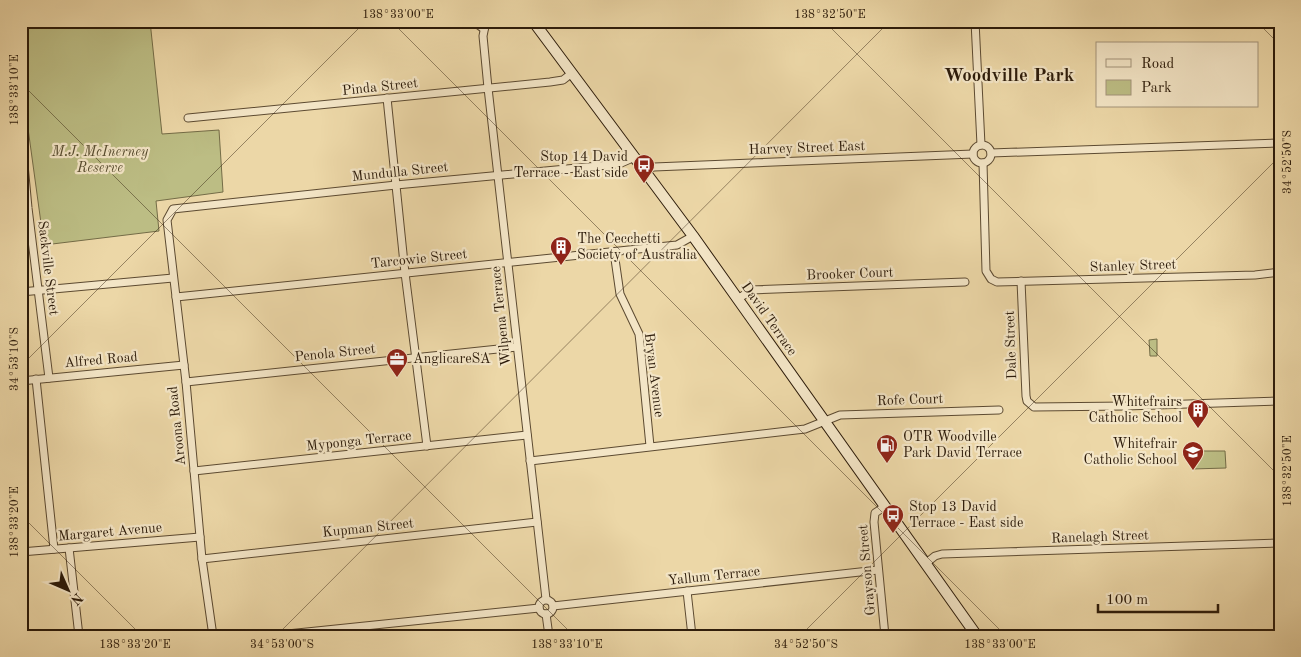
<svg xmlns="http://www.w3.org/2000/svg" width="1301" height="657" viewBox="0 0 1301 657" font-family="'Old Standard TT',serif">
  <rect width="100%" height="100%" fill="#ecd7a7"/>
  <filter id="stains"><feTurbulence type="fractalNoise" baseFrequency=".004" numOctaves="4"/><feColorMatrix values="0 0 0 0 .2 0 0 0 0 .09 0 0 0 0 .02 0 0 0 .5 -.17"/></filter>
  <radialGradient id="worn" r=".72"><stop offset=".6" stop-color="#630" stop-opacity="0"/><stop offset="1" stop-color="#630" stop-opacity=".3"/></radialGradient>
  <g fill="#bcbd84" stroke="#746c47">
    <path d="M21,21h129l12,113 57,-4 4,62 -67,9 3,30 -115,14 -17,-124z"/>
    <path d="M1157,339v17h-7l-1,-16z"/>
    <path d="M1191,451h34l1,17 -34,1z"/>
  </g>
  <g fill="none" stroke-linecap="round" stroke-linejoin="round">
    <g stroke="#5c4a31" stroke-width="9">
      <g id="street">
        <path d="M477,21v3l7,5"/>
        <path d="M486,21l-3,15 5,52 58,511"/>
        <path d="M975,21l6,124"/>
        <path d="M387,98l18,175 22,173"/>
        <path d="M188,118l362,-36 13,-2 9,-7"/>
        <path d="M21,132l7,76 21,170"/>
        <circle cx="982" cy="154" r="9"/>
        <path d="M991,153l289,-10"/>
        <path d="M983,163l3,108 5,8 6,3 258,-7 25,-3"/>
        <path d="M644,169l10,-2 319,-13"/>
        <path d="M614,252l6,42 19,40 1,9 10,103"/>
        <path d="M1021,281l5,115 1,5 7,6 92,-1 154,-5"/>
        <path d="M21,292l152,-14"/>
        <path d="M176,297l501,-52 16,-9"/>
        <path d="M738,299l13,-9 214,-8"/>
        <path d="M36,379l18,170"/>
        <path d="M21,381l163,-16"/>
        <path d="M186,382l331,-35"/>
        <path d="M530,461l275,-32 35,-14 159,-5"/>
        <path d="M194,471l333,-36"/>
        <path d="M884,507l-9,6 -1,9 11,114"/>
        <path d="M69,548l10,88"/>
        <path d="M21,552l179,-15"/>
        <path d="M202,559l335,-37"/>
        <path d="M925,564l10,-8 7,-2 338,-11"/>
        <path d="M687,591l5,45"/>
        <circle cx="546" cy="607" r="7"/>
        <path d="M553,606l325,-36"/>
        <path d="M546,614l3,22"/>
        <path d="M213,636l-11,-77 -16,-177 -19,-162 6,-11 223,-24 223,-21 16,-7"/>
        <path d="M268,636l271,-28"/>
      </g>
    </g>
    <g stroke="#2c1b0a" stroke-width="12">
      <path id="secondary" d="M533,21l160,215 284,400"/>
    </g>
    <use href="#street" stroke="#f3e5c6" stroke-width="7"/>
    <use href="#secondary" stroke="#f3e5c6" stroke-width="10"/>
  </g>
  <path fill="none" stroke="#2c1b0a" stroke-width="1" stroke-opacity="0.45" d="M391,21l615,615M824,21l456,456M1256,21l24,24M21,83l553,553M21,366l345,-345M21,515l121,121M276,636l614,-615M800,636l480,-480"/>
  <defs>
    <g id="bus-pin" transform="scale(1.125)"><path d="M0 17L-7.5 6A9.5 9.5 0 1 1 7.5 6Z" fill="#8f2418" stroke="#f3e5c6"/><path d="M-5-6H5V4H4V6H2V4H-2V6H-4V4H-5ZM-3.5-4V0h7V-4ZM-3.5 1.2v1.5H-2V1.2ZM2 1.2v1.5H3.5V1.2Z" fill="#fff"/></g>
    <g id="building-pin" transform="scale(1.125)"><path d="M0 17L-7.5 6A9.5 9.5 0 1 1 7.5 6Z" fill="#8f2418" stroke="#f3e5c6"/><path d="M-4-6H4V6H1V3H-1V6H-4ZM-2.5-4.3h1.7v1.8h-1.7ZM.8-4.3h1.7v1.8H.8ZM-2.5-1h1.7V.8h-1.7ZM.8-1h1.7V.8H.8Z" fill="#fff"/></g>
    <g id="office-pin" transform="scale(1.125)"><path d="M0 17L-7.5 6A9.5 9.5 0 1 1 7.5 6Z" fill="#8f2418" stroke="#f3e5c6"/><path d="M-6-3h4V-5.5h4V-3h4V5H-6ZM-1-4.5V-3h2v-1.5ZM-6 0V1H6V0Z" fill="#fff"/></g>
    <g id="fuel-pin" transform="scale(1.125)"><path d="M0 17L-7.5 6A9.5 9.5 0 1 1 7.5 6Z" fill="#8f2418" stroke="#f3e5c6"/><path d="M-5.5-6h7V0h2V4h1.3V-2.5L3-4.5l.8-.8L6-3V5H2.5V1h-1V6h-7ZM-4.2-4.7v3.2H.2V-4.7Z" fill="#fff"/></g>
    <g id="school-pin" transform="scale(1.125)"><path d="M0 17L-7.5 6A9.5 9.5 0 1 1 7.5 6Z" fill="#8f2418" stroke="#f3e5c6"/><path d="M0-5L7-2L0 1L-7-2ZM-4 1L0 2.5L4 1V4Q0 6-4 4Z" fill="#fff"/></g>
  </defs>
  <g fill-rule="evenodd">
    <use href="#bus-pin" x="644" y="165"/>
    <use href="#building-pin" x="561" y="247"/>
    <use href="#office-pin" x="397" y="359"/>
    <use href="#building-pin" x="1198" y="410"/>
    <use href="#fuel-pin" x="887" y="445"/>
    <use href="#school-pin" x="1193" y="452"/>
    <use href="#bus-pin" x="893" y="515"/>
  </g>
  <g text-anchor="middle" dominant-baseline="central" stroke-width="4.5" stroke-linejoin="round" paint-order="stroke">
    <g font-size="14" fill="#2c1b0a" stroke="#f3e5c6">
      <text transform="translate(380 87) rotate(-6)">Pinda Street</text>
      <text transform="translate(807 148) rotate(-2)">Harvey Street East</text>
      <text transform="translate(400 172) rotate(-6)">Mundulla Street</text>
      <text transform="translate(419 259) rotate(-6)">Tarcowie Street</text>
      <text transform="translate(1133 266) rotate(-2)">Stanley Street</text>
      <text transform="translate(48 268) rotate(83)">Sackville Street</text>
      <text transform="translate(850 274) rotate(-2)">Brooker Court</text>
      <text transform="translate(501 316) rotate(-96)">Wilpena Terrace</text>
      <text transform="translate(769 319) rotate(55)">David Terrace</text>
      <text transform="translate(1011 345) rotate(-92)">Dale Street</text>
      <text transform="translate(335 353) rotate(-6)">Penola Street</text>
      <text transform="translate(101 360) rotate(-5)">Alfred Road</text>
      <text transform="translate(654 375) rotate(83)">Bryan Avenue</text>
      <text transform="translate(910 400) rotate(-2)">Rofe Court</text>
      <text transform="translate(177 426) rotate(-96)">Aroona Road</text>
      <text transform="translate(359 441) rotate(-6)">Myponga Terrace</text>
      <text transform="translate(368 528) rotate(-6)">Kupman Street</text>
      <text transform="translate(110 532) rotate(-5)">Margaret Avenue</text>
      <text transform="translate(1100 537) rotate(-2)">Ranelagh Street</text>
      <text transform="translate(867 570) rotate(-95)">Grayson Street</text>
      <text transform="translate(714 576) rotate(-6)">Yallum Terrace</text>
    </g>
    <g font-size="14" font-style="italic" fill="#574c2f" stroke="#f3e5c6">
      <text x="100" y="152">M.J. McInerney<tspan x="100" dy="16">Reserve</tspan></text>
    </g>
    <g font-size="14" fill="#2c1b0a" stroke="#f3e5c6" text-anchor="start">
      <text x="628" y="157" text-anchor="end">Stop 14 David<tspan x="628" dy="16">Terrace - East side</tspan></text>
      <text x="577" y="239">The Cecchetti<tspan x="577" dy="16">Society of Australia</tspan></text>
      <text x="413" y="359">AnglicareSA</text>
      <text x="1182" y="402" text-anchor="end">Whitefrairs<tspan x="1182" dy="16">Catholic School</tspan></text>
      <text x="903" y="437">OTR Woodville<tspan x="903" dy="16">Park David Terrace</tspan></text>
      <text x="1177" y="444" text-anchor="end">Whitefrair<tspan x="1177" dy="16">Catholic School</tspan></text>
      <text x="909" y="507">Stop 13 David<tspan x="909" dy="16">Terrace - East side</tspan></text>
    </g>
    <g font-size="19" font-weight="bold" fill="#2c1b0a" stroke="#f3e5c6">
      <text x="1009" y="76">Woodville Park</text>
    </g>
  </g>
  <rect width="1301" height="657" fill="none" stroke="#ecd7a7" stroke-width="55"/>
  <rect x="1096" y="42" width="162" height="65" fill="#f3e5c6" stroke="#a3947b"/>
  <rect x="1106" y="59" width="25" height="8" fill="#f3e5c6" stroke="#a3947b"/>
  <text x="1141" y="68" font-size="15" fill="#2c1b0a">Road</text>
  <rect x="1106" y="80" width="25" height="15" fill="#bcbd84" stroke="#a3947b"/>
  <text x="1141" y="92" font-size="15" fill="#2c1b0a">Park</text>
  <g transform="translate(68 590) rotate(135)" stroke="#f3e5c6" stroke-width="4" paint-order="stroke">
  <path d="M0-4L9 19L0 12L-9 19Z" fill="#2c1b0a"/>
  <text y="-8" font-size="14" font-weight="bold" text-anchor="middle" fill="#2c1b0a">N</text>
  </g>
  <path d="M1098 604v8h120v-8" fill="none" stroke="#2c1b0a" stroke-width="2.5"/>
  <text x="1106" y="604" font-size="15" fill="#2c1b0a" stroke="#f3e5c6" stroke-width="4" paint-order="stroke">100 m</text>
  <rect x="28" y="28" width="1246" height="602" fill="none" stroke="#2c1b0a" stroke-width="2"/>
  <g font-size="12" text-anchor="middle" fill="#2c1b0a">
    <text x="398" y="18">138°33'00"E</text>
    <text x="830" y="18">138°32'50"E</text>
    <text transform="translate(14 90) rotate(-90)" y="4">138°33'10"E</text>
    <text transform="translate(1287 162) rotate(-90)" y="4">34°52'50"S</text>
    <text transform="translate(14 359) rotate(-90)" y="4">34°53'10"S</text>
    <text transform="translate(1287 471) rotate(-90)" y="4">138°32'50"E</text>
    <text transform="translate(14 522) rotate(-90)" y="4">138°33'20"E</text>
    <text x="135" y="648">138°33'20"E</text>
    <text x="282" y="648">34°53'00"S</text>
    <text x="567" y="648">138°33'10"E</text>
    <text x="806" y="648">34°52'50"S</text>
    <text x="1000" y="648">138°33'00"E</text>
  </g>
  <rect width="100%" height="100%" filter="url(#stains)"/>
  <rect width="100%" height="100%" fill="url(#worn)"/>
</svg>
